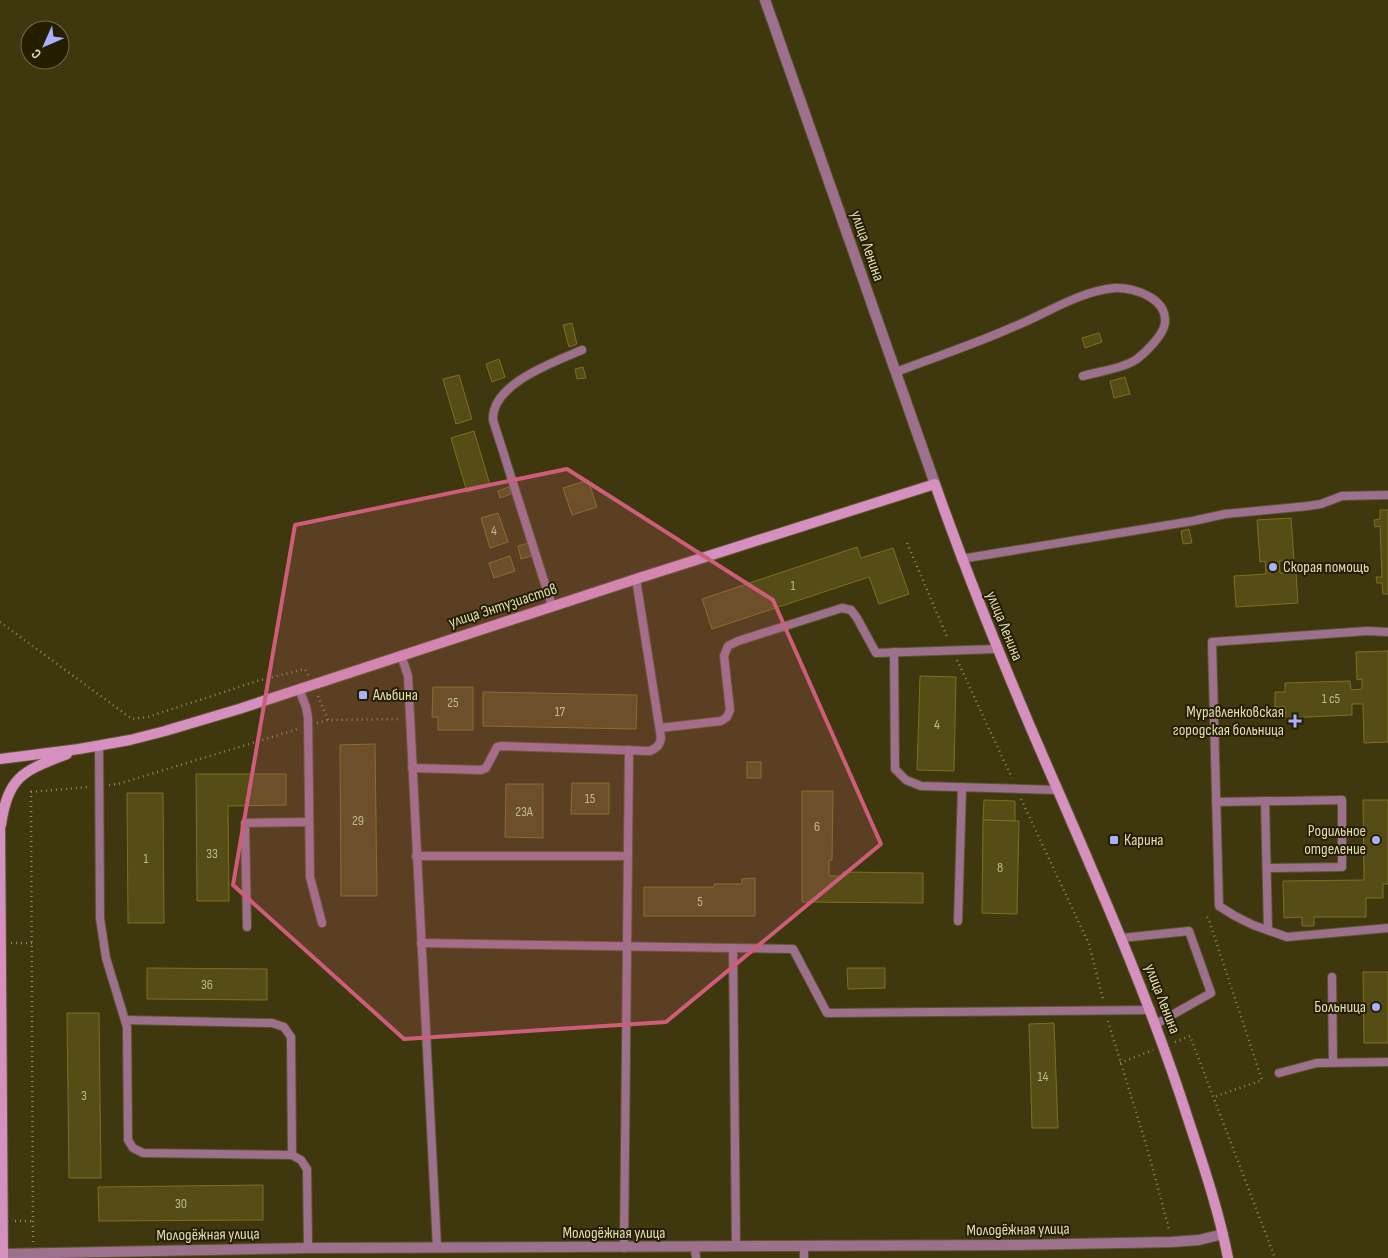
<svg xmlns="http://www.w3.org/2000/svg" width="1388" height="1258" viewBox="0 0 1388 1258" font-family="'Sofia Sans Condensed',sans-serif">
  <rect width="100%" height="100%" fill="#3f370d"/>
  <g fill="#564d16" stroke="#7e701f">
    <path d="M572,323l5,21 -8,3 -6,-22z"/>
    <path d="M1099,333l3,9 -17,6 -3,-10z"/>
    <path d="M499,359l6,18 -13,5 -6,-18z"/>
    <path d="M583,367l3,11 -9,1 -2,-10z"/>
    <path d="M459,375l13,44 -16,5 -13,-45z"/>
    <path d="M1125,377l5,17 -16,4 -4,-17z"/>
    <path d="M474,431l16,54 -23,7 -16,-54z"/>
    <path d="M588,480l9,27 -25,8 -9,-27z"/>
    <path d="M509,487l2,7 -11,4 -2,-7z"/>
    <path d="M1380,510h8v84h-5l-1,-11h-5l-1,-6h6l-2,-51 -5,1 -1,-7 6,-1z"/>
    <path d="M498,513l10,29 -18,6 -9,-30z"/>
    <path d="M1291,518l3,42 -15,1 1,12 16,-1 2,31 -62,4 -2,-31 32,-2 -1,-13 -5,1 -3,-42z"/>
    <path d="M1189,529l3,14 -9,1 -2,-13z"/>
    <path d="M528,543l3,13 -10,3 -3,-13z"/>
    <path d="M857,547l4,11 32,-10 16,46 -30,10 -10,-27 -157,52 -10,-30z"/>
    <path d="M510,556l5,15 -21,7 -5,-15z"/>
    <path d="M1388,651v91l-24,1 -1,-39h-11v11l-66,3 -1,-11h-10v-15h10v-9l65,-2 1,9 11,-1v-10l-5,1 -1,-28z"/>
    <path d="M920,676l36,1 -2,94 -37,-1z"/>
    <path d="M433,687h40v43h-35v-13h-6z"/>
    <path d="M483,692l154,3 -1,34 -153,-3z"/>
    <path d="M375,744l2,152h-36l-1,-151z"/>
    <rect x="747" y="762" width="14" height="16"/>
    <path d="M196,774h90v31l-58,1 1,95h-32z"/>
    <path d="M572,783h37v31h-38z"/>
    <path d="M506,784h37v54l-38,-1z"/>
    <path d="M802,791h31l-1,69h-3v16h14v-4l80,1v30l-121,-1z"/>
    <path d="M127,793h36l1,130h-36z"/>
    <path d="M984,800l31,1v20l-32,-1z"/>
    <path d="M1363,800h25v84h-5v14h-17v19h-52v9h-12v-9l-18,1 -1,-37 81,-1z"/>
    <path d="M983,820l36,1 -2,93 -35,-1z"/>
    <path d="M755,878v38h-111v-29h70v-3h28v-5z"/>
    <path d="M147,968l120,1v31l-120,-1z"/>
    <path d="M847,968h38v20l-37,1z"/>
    <path d="M1363,972h25v71h-24z"/>
    <path d="M67,1013h32l2,165h-32z"/>
    <path d="M1054,1023l4,105h-26l-3,-104z"/>
    <path d="M263,1185v35l-164,1 -1,-34z"/>
  </g>
  <g fill="none" stroke-linecap="round" stroke-linejoin="round">
    <g stroke="#5c552c" stroke-width="10">
      <g id="service">
        <path d="M896,372c39,-15 79,-28 117,-45 33,-13 66,-36 102,-39 20,-1 57,12 49,39 -4,11 -18,25 -27,32 -15,10 -37,12 -54,17"/>
        <path d="M961,559l232,-38 32,-7 83,-8 13,-2 21,-8 46,-1"/>
        <path d="M552,606l-59,-186c-2,-36 61,-58 89,-70"/>
        <path d="M1388,632l-21,-1 -155,11 7,264 16,10 18,9 34,12 101,-9"/>
        <path d="M894,652l1,117 11,11 15,6 136,4"/>
        <path d="M401,655l7,21 29,571"/>
        <path d="M299,689l7,18 2,11 2,159 12,46"/>
        <path d="M660,728l61,-7 6,-4 3,-7 -6,-54 4,-10 10,-5 104,-33 9,2 6,8 19,35 121,-4"/>
        <path d="M99,745l1,173 6,40 21,69 1,113 5,8 10,5 149,2 9,5 6,9 1,79"/>
        <path d="M412,768l69,2 5,-2 11,-21 5,-1 148,5c7,-3 10,-6 11,-13l-25,-159"/>
        <path d="M1265,801l3,129"/>
        <path d="M1216,802l126,-2v67l-75,1"/>
        <path d="M416,856h212"/>
        <path d="M958,921l4,-134"/>
        <path d="M247,927l-2,-104 64,-1"/>
        <path d="M1122,938l67,-7 22,62 -55,31"/>
        <path d="M421,943l372,6 34,64 324,-3"/>
        <path d="M733,948l3,299"/>
        <path d="M1332,977l1,85"/>
        <path d="M125,1020l147,3 12,4 7,10 1,118"/>
        <path d="M1279,1073l38,-10 71,-1"/>
        <path d="M804,1247v11"/>
        <path d="M624,1248l5,-498"/>
        <path d="M695,1248l1,10"/>
      </g>
    </g>
    <g stroke="#5c552c" stroke-width="12">
      <path id="minor" d="M3,1254l305,-6 709,-3 154,-3 28,-2 24,-6"/>
    </g>
    <g stroke="#5c552c" stroke-width="12">
      <path id="tertiary" d="M765,0l170,484"/>
    </g>
    <g stroke="#5c552c" stroke-width="12">
      <g id="secondary">
        <path d="M0,759l79,-10 51,-9 35,-9 74,-22 397,-130 299,-95c37,105 79,207 124,309 47,108 94,216 130,329 15,45 30,90 39,136"/>
        <path d="M0,822l3,436"/>
        <path d="M1,825c7,-50 23,-54 66,-71"/>
      </g>
    </g>
    <g stroke="#8e8760" stroke-width="2.5" stroke-dasharray="1 4" stroke-linecap="butt">
      <path d="M907,543l41,96"/>
      <path d="M0,622l132,97 16,-2 109,-36 48,-12 3,6"/>
      <path d="M957,660l55,118"/>
      <path d="M318,696l10,24"/>
      <path d="M317,723l11,-3 73,-1"/>
      <path d="M109,785l9,-1 180,-55"/>
      <path d="M1021,799l68,145 14,55"/>
      <path d="M1207,917l2,3 53,160 -48,17"/>
      <path d="M11,943h21"/>
      <path d="M1108,1021l40,130 21,78"/>
      <path d="M1175,1042l15,-6 85,222"/>
      <path d="M1120,1063l33,-13"/>
      <path d="M15,1221h18"/>
      <path d="M33,1242l-2,-450 57,-5"/>
    </g>
    <use href="#service" stroke="#9d718e" stroke-width="8"/>
    <use href="#minor" stroke="#9d718e" stroke-width="10"/>
    <use href="#tertiary" stroke="#9d718e" stroke-width="10"/>
    <use href="#secondary" stroke="#d690bf" stroke-width="10"/>
  </g>
  <path fill="#cd5d7b" fill-opacity="0.2" stroke="#cd5d7b" stroke-width="4" stroke-linejoin="round" d="M567,469l206,131 108,244 -215,178 -262,17 -171,-154 62,-360z"/>
  <g fill="#a9b0fc" stroke="#241e00" stroke-width="2">
    <circle cx="1273" cy="567" r="5"/>
    <rect x="358" y="690" width="10" height="10" rx="2.5"/>
    <path d="M1292.5 713.5h5v5h5v5h-5v5h-5v-5h-5v-5h5z"/>
    <rect x="1109" y="835" width="10" height="10" rx="2.5"/>
    <circle cx="1376" cy="840" r="5"/>
    <circle cx="1376" cy="1007" r="5"/>
  </g>
  <g text-anchor="middle" dominant-baseline="central" stroke-width="4" stroke-linejoin="round" paint-order="stroke">
    <g font-size="14" fill="#bfb88f">
      <text x="494" y="530">4</text>
      <text x="793" y="585">1</text>
      <text x="1331" y="698">1 с5</text>
      <text x="453" y="702">25</text>
      <text x="560" y="711">17</text>
      <text x="937" y="724">4</text>
      <text x="590" y="798">15</text>
      <text x="524" y="811">23А</text>
      <text x="358" y="820">29</text>
      <text x="817" y="826">6</text>
      <text x="212" y="853">33</text>
      <text x="146" y="858">1</text>
      <text x="1000" y="867">8</text>
      <text x="700" y="901">5</text>
      <text x="207" y="984">36</text>
      <text x="1043" y="1076">14</text>
      <text x="84" y="1095">3</text>
      <text x="181" y="1203">30</text>
    </g>
    <g font-size="16" fill="#e2dcb7" stroke="#241e00">
      <text transform="translate(867 246) rotate(71)">улица Ленина</text>
      <text transform="translate(503 606) rotate(-18)">улица Энтузиастов</text>
      <text transform="translate(1004 626) rotate(68)">улица Ленина</text>
      <text transform="translate(1162 999) rotate(69)">улица Ленина</text>
      <text transform="translate(1018 1230) rotate(-1)">Молодёжная улица</text>
      <text x="614" y="1233">Молодёжная улица</text>
      <text transform="translate(208 1235) rotate(-1)">Молодёжная улица</text>
    </g>
    <g font-size="16" fill="#e2dcb7" stroke="#241e00" text-anchor="start">
      <text x="1283" y="567">Скорая помощь</text>
      <text x="373" y="695">Альбина</text>
      <text x="1284" y="712" text-anchor="end">Муравленковская<tspan x="1284" dy="18">городская больница</tspan></text>
      <text x="1366" y="831" text-anchor="end">Родильное<tspan x="1366" dy="18">отделение</tspan></text>
      <text x="1124" y="840">Карина</text>
      <text x="1366" y="1007" text-anchor="end">Больница</text>
    </g>
  </g>
  <g transform="translate(45 45) rotate(225)"><circle r="24" fill="#241e00" stroke="#706a49"/>
  <path d="M0-4L9 19L0 12L-9 19Z" fill="#a9b0fc"/>
  <text y="-8" font-size="14" font-weight="bold" text-anchor="middle" fill="#e2dcb7">С</text>
  </g>
</svg>
